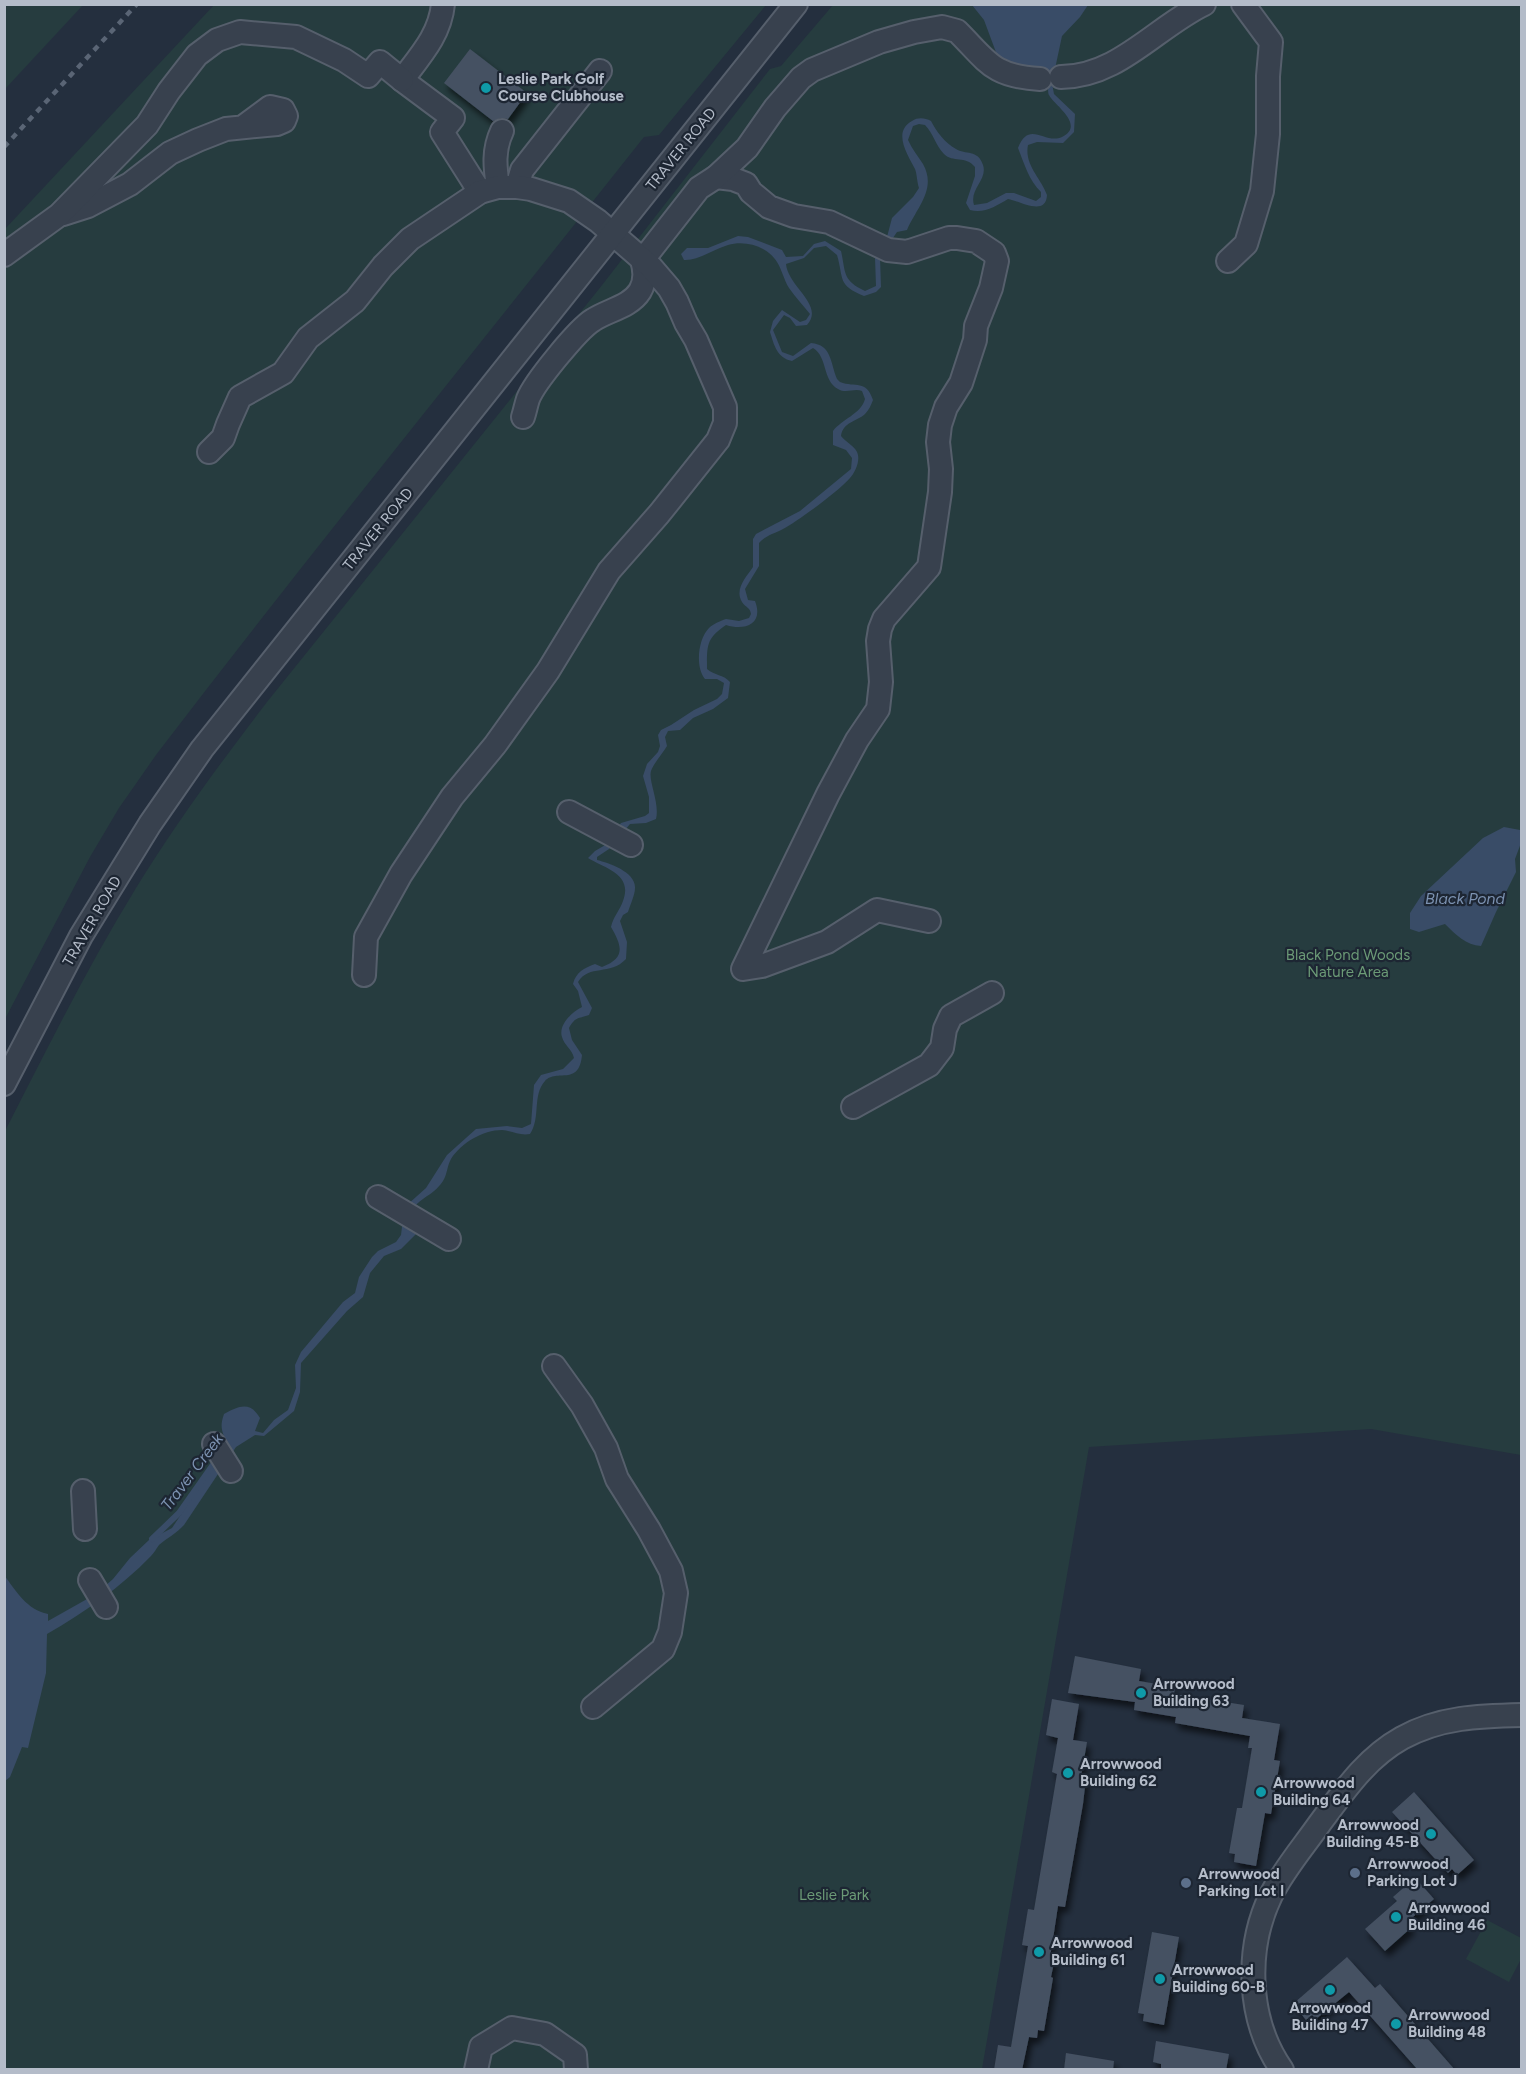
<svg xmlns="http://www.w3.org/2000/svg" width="1526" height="2074" viewBox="0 0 1526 2074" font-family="Figtree,sans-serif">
  <defs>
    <filter id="shadow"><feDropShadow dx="3.5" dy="6" stdDeviation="3" flood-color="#0009"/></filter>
  </defs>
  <rect width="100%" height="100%" fill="#242f3e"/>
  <g fill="#263c3f">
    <path d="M5,4l78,1 -78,84 -1,-84z"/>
    <path d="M214,5h552l-107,130 -15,2c-163,206 -329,410 -488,618l-37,53 -29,49 -85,162v-790z"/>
    <path d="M833,5h688v1450l-150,-26 -282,18 -107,622h-977v-938c42,-82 83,-165 131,-243 40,-65 85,-126 131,-186l332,-413 171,-220 11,-3z"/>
    <path d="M1487,1920l34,18v21l-12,23 -43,-23z"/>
  </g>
  <g fill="#394c67">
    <path d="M972,5h116l-8,12 -18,19 -10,47 2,11 21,20 -1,18 -11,11 -26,-1 -9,3c-4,20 13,33 19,50 -1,22 -27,6 -39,4 -12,7 -24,15 -38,11l-4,-7 9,-27v-9c-10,-12 -22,-4 -31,-13 -8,-8 -11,-21 -19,-29l-6,-1 -6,2 -5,14c4,9 10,16 15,24 14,25 -6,43 -16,66l-10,2 -17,25 1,30 -5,5 -12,4c-27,-11 -20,-17 -27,-41l-11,-9 -12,2 -10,10 -18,6c2,23 39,41 21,61l-11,1 -6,-8 -6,-3 -11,15 9,22 11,4 18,-13c21,2 19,19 26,36l3,3c16,6 26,-3 33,18 -2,5 -4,10 -8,14 -9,8 -22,8 -24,22 4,5 14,11 16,16 4,8 -2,21 -7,26 -11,13 -52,43 -67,51 -9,5 -17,6 -24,14v23l-14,23 3,11 7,1c9,23 -10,30 -29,24 -20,14 -19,20 -19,44 8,7 16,5 23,13l-2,16 -15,11 -20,9 -13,12 -12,1 -3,6 2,9c-5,8 -13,17 -16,25 -3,10 9,32 5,48l-10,4 -16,1 -21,25 -12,8v3c12,3 39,12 38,28 0,7 -5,17 -7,24l-5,3 -3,6 7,21 -1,17c-16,17 -37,5 -48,23l14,26 -3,7c-11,4 -13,1 -20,13l3,12 10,15c-3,32 -25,13 -37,26 -13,14 -4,37 -15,53 -10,2 -18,-3 -28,-4 -19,0 -41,13 -51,29 -4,7 -4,16 -8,22 -11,17 -27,16 -35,37l8,16 -15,15 -17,7 -14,17 -7,24 -16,14 -46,52 -1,29 -6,19 -30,25 -9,-1 -19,12 -52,78c-7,8 -17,13 -25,20 -3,4 -5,8 -8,11 -31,32 -66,56 -104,78l-1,39 -18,75 -6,-1 -12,30 -5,4 -1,-206c12,16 23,35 44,39v7l48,-27 17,-15 17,-21 19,-18 23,-12 54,-81c-1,-15 -8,-16 -2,-33 15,-8 26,-13 36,4l-5,13 8,2 11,-13 14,-10 8,-22 -1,-23 6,-13 42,-50 12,-9 4,-16 13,-20 6,-6 18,-9 5,-7 1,-8 -3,-10 8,-12 19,-17 21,-33 29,-26 31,-3 15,2 9,-4 3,-39 7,-10 22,-6 11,-11c-2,-9 -10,-13 -12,-21 -4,-12 10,-25 20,-30l-4,-16 -5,-7c3,-12 11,-16 22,-20l7,3c24,-9 20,-21 9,-40 2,-10 9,-17 12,-26 10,-27 -17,-32 -35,-43l7,-7 12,-7 14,-21 24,-7 4,-3v-16l-6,-21 4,-12 11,-12 2,-6 -2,-11 3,-5 10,-5 23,-15 23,-11 5,-5 2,-11 -7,-4h-12c-10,-12 -7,-40 4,-51 4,-4 11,-7 17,-9l13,2 10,-3 2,-4c-1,-7 -5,-6 -9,-12 -8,-13 5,-26 11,-35v-28l3,-5 44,-23 51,-42 1,-11 -6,-8 -13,-5v-14c9,-12 28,-17 32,-32l-3,-8c-8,-3 -16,3 -24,-2 -16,-9 -10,-32 -25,-41l-21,13c-15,-3 -18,-16 -22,-29l3,-11 9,-11 18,12 6,-2 4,-6c-7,-9 -15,-17 -21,-26 -5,-8 -7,-18 -12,-26 -10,-16 -32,-22 -49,-17 -14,4 -30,16 -44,15l-3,-6 6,-6h21l30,-12 10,1 34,13 4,7 17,-1 11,-12 11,-3 16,10c5,22 1,29 24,40l11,-5 -1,-28 12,-21 5,-19 21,-21 6,-9c-2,-6 -2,-14 -4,-19 -7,-14 -23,-37 -3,-48 6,-4 13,-3 19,0 5,10 14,22 25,28 9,6 22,0 27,16 5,15 -14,24 -9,40l13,-2 19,-10h8l22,8 5,-4v-5c-12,-11 -17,-29 -23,-44 11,-29 27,-3 44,-11 24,-12 -8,-32 -13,-42 -1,-1 -1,-7 -1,-9l-43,-23 -8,-8 -13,-35z"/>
    <path d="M1504,827l16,3 1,13 -6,16 1,13 -20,40 -15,34c-15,-1 -25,-11 -36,-22l-26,8 -9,-3v-16l11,-17 62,-58z"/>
  </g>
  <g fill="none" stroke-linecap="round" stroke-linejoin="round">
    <path stroke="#394c67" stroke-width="6" d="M152,1539l27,-26 38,-54"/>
  </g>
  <g fill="#455162" filter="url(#shadow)">
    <path d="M470,49l57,44 -19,26 -7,-1 -8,3 -49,-38z"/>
    <path d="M1075,1656l66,13 -2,12 36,6 -1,7 70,11 -2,13 38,6 -6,36 6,1 -9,53 -6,-1 -9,53 -22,-4 1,-8 -6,-1 8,-45h5l10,-60h-4l2,-12 -75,-13 1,-6 -42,-7 1,-8 -67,-9z"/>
    <path d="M1052,1699l27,5 -6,36 14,2 -6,35 5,1 -3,26 -18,103 -7,-1 -5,33 -3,18 5,1 -4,19 2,1 -9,53 -6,-1 -1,8 -8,-1 -7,33h-28l4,-25 13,2 17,-101 -6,-1 6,-36 6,1 23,-136 -5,-2 6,-34 -12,-3z"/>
    <path d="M1414,1792l60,68 -17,15 -5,-6 -4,4 -56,-61z"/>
    <path d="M1419,1882l15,17 -27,23 5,5 -27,24 -20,-22 32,-28 -4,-4 16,-14 4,4z"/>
    <path d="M1152,1932l27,5 -15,88 -21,-4 1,-7 -6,-1z"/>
    <path d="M1347,1957l28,31 5,-4 75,86h-37l-69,-78 -33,27 -4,-4 -6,5 -13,-16z"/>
    <path d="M1156,2041l73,13 -3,16h-65v-6l-8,-2z"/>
    <path d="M1066,2053l48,8 -1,9h-49z"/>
  </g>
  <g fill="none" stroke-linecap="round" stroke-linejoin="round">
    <g stroke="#565f6c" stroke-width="26">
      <g id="minor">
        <path d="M443,4c-3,31 -23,52 -41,76l51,38 -11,14 38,60"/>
        <path d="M1061,77c57,0 95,-50 143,-73"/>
        <path d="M716,177l17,2 13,5 5,8 18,15 25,9 35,6 59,28 19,2 42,-14h8l19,3 18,12 3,8 -6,27 -15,38 -1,14 -14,43 -15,24 -6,18 -2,17 3,27 -1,23 -11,75 -45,52 -4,10 -2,12 3,41 -3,27 -21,31 -29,54 -85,175 19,-3 65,-24 50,-32 52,11"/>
        <path d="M498,187c-3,-20 -5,-37 4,-56"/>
        <path d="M517,187l5,-17 78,-99"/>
        <path d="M63,214l25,-8 42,-22 40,-31 28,-13 28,-11 51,-5 7,-3 2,-5 -3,-6 -13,-3 -27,20"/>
        <path d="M4,255l55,-40 88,-90 22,-34 28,-36 20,-15 23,-8 56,5 48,23 24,16 12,-14 22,18"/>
        <path d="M638,255l3,1 8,-4 50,-64 17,-11 31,-29 28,-40 26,-30 11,-8 67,-28 35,-10 28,-5 15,4c32,32 35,45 83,48"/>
        <path d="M1228,261l18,-17 16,-53 6,-57v-58l3,-34 -28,-38"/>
        <path d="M523,417c2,-6 3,-12 5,-18 6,-16 50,-70 65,-79 15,-10 37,-13 47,-29 6,-10 5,-21 2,-31"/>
        <path d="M209,452l14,-14 5,-14 12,-27 43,-24 25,-35 47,-37 28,-35 27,-27 70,-47 18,-5h19l14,2 38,12 29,20 53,46 18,21 8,14 9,21 10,17 29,67v16l-7,17 -59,74 -50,57 -61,100 -53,74 -43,52 -51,77 -35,63 -2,38"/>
        <path d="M569,812l62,33"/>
        <path d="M4,1084l77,-148 69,-112 52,-75 594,-745"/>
        <path d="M853,1107l76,-42 13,-17 3,-19 6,-13 41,-23"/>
        <path d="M378,1197l71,42"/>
        <path d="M554,1366l28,39 24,43 11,31 32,51 22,41 5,22 -6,39 -7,17 -70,58"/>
        <path d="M214,1444l17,27"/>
        <path d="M83,1491l2,38"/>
        <path d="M90,1580l16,27"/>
        <path d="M476,2070l5,-23 31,-19 33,6 30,21 1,15"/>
        <path d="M1282,2070c-35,-50 -37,-121 -11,-175 13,-26 33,-49 49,-72 24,-32 46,-65 82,-85 38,-21 77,-22 120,-23"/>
      </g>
    </g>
    <use href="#minor" stroke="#38414e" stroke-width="22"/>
    <path stroke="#5a6575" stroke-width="4.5" stroke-dasharray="6 6" stroke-linecap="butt" d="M4,147l133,-143"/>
  </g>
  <g fill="#0f9aa8" stroke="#1d2633" stroke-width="2">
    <circle cx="486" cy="88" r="6"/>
    <circle cx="1141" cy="1693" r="6"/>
    <circle cx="1068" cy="1773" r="6"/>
    <circle cx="1261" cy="1792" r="6"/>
    <circle cx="1431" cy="1834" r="6"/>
    <circle cx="1396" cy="1917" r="6"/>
    <circle cx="1039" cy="1952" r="6"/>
    <circle cx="1160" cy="1979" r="6"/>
    <circle cx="1330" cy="1990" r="6"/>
    <circle cx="1396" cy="2024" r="6"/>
  </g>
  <g fill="#5c6f8a" stroke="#1d2633" stroke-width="2">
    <circle cx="1355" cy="1873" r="6"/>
    <circle cx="1186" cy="1883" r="6"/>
  </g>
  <g text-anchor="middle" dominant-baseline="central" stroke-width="4.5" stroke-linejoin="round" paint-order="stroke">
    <g font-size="15" font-weight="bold" fill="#b4bcc9" stroke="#1d2633" text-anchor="start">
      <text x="498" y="79">Leslie Park Golf<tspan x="498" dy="17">Course Clubhouse</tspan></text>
      <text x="1153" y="1684">Arrowwood<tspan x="1153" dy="17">Building 63</tspan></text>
      <text x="1080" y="1764">Arrowwood<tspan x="1080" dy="17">Building 62</tspan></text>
      <text x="1273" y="1783">Arrowwood<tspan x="1273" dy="17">Building 64</tspan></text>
      <text x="1419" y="1825" text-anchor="end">Arrowwood<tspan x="1419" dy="17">Building 45-B</tspan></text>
      <text x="1367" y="1864">Arrowwood<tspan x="1367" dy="17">Parking Lot J</tspan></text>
      <text x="1198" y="1874">Arrowwood<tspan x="1198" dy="17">Parking Lot I</tspan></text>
      <text x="1408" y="1908">Arrowwood<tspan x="1408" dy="17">Building 46</tspan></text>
      <text x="1051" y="1943">Arrowwood<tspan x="1051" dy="17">Building 61</tspan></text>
      <text x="1172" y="1970">Arrowwood<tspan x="1172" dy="17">Building 60-B</tspan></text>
      <text x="1330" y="2008" text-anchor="middle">Arrowwood<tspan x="1330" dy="17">Building 47</tspan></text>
      <text x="1408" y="2015">Arrowwood<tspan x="1408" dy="17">Building 48</tspan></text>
    </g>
    <g font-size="15" fill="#b4bcc9" stroke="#1d2633">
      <text transform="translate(681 149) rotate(-51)">TRAVER ROAD</text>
      <text transform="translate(378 529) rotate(-51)">TRAVER ROAD</text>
      <text transform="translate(92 921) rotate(-60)">TRAVER ROAD</text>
    </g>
    <g font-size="15" fill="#6b9a76" stroke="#1d2633">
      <text x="1348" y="955">Black Pond Woods<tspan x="1348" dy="17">Nature Area</tspan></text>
      <text x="834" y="1895">Leslie Park</text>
    </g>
    <g font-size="16" font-style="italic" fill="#7c92b1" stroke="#1d2633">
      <text x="1465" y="898">Black Pond</text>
      <text transform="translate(192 1472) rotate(-53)">Traver Creek</text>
    </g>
  </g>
  <rect width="1526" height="2074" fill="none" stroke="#b4bcc9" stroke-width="12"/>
</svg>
